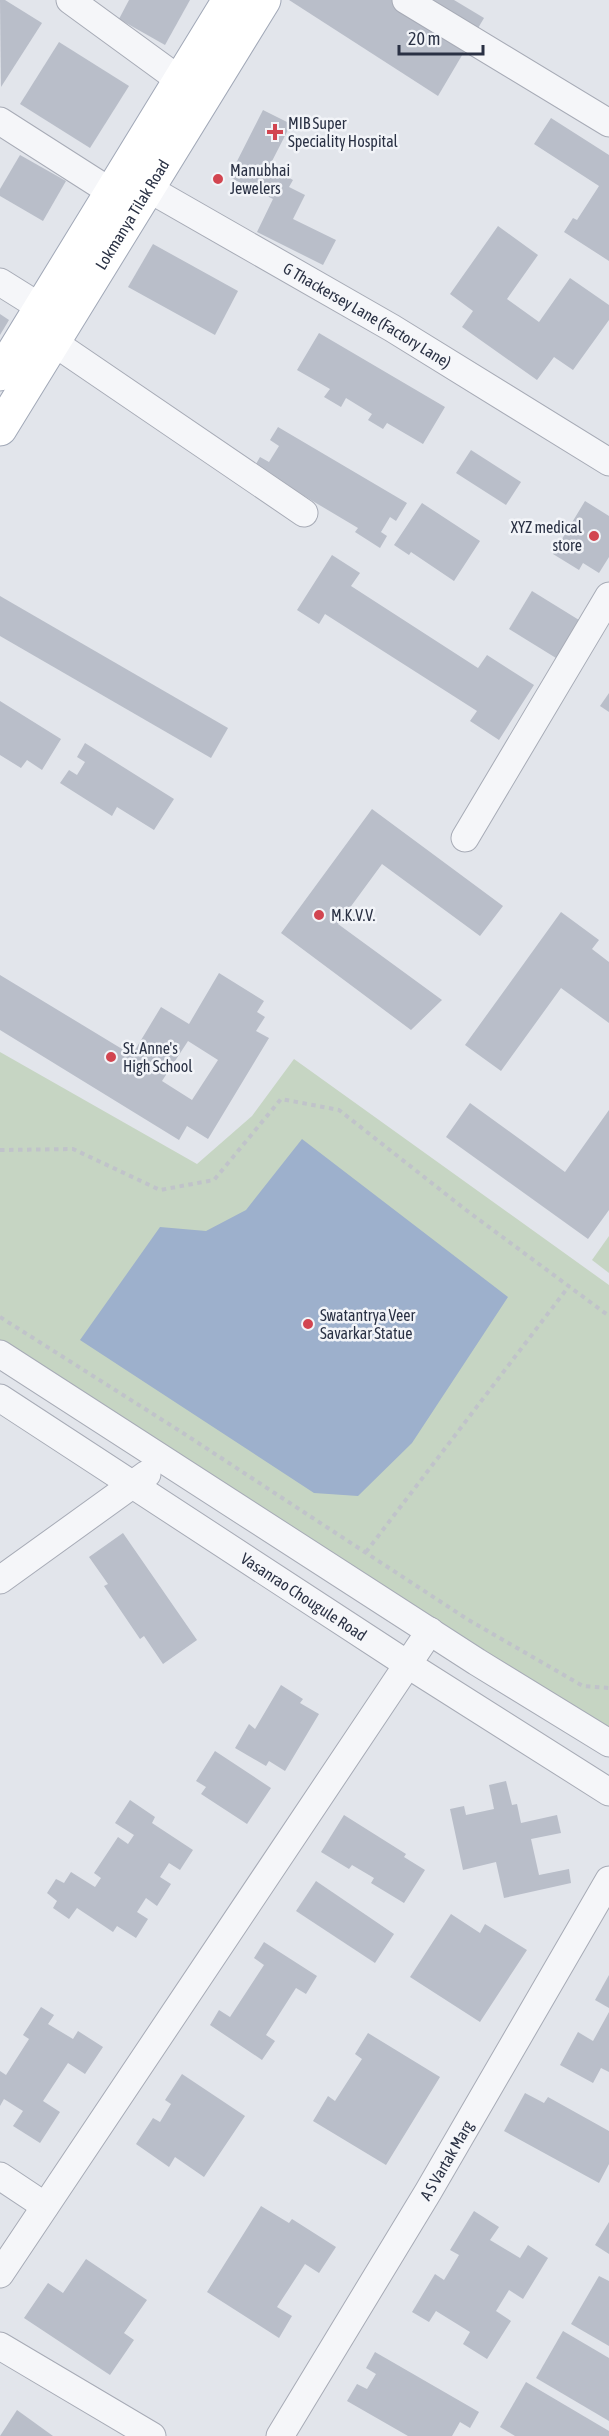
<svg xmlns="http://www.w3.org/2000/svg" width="609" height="2436" viewBox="0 0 609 2436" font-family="'Asap Condensed',sans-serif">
  <rect width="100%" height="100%" fill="#e2e5eb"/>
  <g fill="#c6d5c3">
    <path d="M0,1052l197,112 55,-48 42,-57 315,226v444l-609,-383z"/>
    <path d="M609,1236v37l-17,-13z"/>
  </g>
  <path fill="#9db0cc" d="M302,1139l206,158 -96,146 -54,53 -44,-3 -234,-153 80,-113 46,4 40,-21z"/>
  <g fill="#b9bec9" fill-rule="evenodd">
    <path d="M0,0h5l37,23 -41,64z"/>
    <path d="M129,0h61l-25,45 -46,-26z"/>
    <path d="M289,0h165l30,18 -46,78z"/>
    <path d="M59,42l70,44 -39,62 -70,-44z"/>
    <path d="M263,110l28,14 -22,43 24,13 -4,7 16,8 -12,24 43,21 -13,25 -66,-33 16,-33 -44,-22z"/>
    <path d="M551,118l58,37v106l-45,-29 9,-14 4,2 22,-34 -65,-42z"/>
    <path d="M20,155l46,26 -23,40 -43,-25v-7z"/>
    <path d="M498,226l40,29 -31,44 32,23 31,-44 39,27v15l-36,50 -19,-13 -17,23 -75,-53 11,-16 -23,-17z"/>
    <path d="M153,244l85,47 -23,44 -87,-48z"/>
    <path d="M0,314l9,6 -9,15z"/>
    <path d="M319,333l126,74 -22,37 -36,-21 -4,6 -15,-9 4,-6 -26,-16 -5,9 -17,-10 6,-8 -33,-19z"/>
    <path d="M278,427l129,76 -11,18 -6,-4 -9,15 6,4 -7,12 -25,-16 3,-4 -79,-47 -27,-10 8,-14 9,5 10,-16 -9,-6z"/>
    <path d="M471,450l50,32 -15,23 -50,-32z"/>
    <path d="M585,501l24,15v41l-10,16 -16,-10 -4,7 -26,-16z"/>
    <path d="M422,503l58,38 -26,40 -43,-29 -2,3 -15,-10z"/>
    <path d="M332,555l28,18 -9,13 127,82 9,-13 47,30 -35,55 -29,-19 7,-10 -152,-97 -6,10 -22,-14z"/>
    <path d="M532,591l47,29 -23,38 -47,-29z"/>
    <path d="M0,596l228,132 -17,30 -211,-122z"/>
    <path d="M609,693v19l-9,-6z"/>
    <path d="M0,701l61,38 -19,31 -15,-10 -6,8 -21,-13z"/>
    <path d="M85,743l89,56 -20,31 -37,-23 -5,9 -52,-33 9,-13 8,5 8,-13 -8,-5z"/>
    <path d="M372,809l131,97 -23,30 -98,-72 -44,60 104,76 -31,30 -130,-97z"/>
    <path d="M561,912l38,28 -7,9 17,13v61l-48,-35 -60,83 -36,-26z"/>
    <path d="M219,973l45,28 -7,11 8,5 -9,14 13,7 -61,101 -21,-13 -8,14 -179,-110v-55l132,80 29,-48 28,17zM188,1041l30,19 -26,40 -30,-19z"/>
    <path d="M470,1103l95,69 44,-62v100l-21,29 -142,-102z"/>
    <path d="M123,1533l74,107 -34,24 -19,-28 -4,3 -36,-53 4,-2 -19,-27z"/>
    <path d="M281,1685l22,14 -3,4 19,11 -34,57 -16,-10 -3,5 -31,-18 14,-24 6,5z"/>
    <path d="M215,1751l56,37 -24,36 -46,-30 5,-7 -10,-6z"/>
    <path d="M506,1781l6,24 5,-1 4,19 36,-8 4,18 -30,6 8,36 30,-6 2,14 -67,15 -8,-36 -33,8 -13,-61 14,-3 2,9 28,-6 -5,-24z"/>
    <path d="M130,1800l25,17 -3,6 41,27 -13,20 -11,-7 -9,14 11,7 -14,22 -11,-8 -9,14 11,7 -12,19 -19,-12 -4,6 -36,-24 -8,11 -16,-11 4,-7 -10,-8 9,-14 8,4 7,-11 24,15 6,-9 -7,-5 24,-36 10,7 6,-9 -19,-12z"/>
    <path d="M344,1815l62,39 -2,3 21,13 -21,33 -33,-20 3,-5 -22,-13 -3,4 -28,-17z"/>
    <path d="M316,1881l78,53 -19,29 -79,-52z"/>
    <path d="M451,1914l29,19 5,-9 42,26 -47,72 -70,-45z"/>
    <path d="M264,1942l53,34 -11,18 -10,-6 -30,47 9,6 -13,19 -52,-35 9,-15 11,7 34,-52 -10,-7z"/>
    <path d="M609,1975v33l-14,-8z"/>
    <path d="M41,2007l13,8 -6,9 25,15 5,-8 25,16 -18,27 -17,-11 -25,38 17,11 -20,31 -27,-17 10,-15 -19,-12 -4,7v-35l6,4 23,-36 -6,-4z"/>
    <path d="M609,2012v60l-8,-4 -8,15 -33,-18 18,-33 15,9z"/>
    <path d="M368,2033l72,44 -54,88 -73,-44 15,-25 7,5 27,-42 -7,-5z"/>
    <path d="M182,2074l63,42 -41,61 -29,-20 -6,10 -33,-23 17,-26 7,4 11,-18 -6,-4z"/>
    <path d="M525,2093l19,10 4,-6 61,34v33l-10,19 -95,-52z"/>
    <path d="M261,2206l28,17 3,-4 44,28 -17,26 -14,-9 -28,43 15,9 -13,22 -72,-46z"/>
    <path d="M474,2211l25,16 -9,13 30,18 8,-13 20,13 -25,41 -14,-9 -13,21 15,10 -24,38 -24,-15 7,-12 -34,-21 -7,11 -17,-10 23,-38 9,6 15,-25 -9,-5z"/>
    <path d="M609,2222v32l-14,-9z"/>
    <path d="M86,2259l61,41 -23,33 10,7 -24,35 -86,-57 24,-35 15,10z"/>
    <path d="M599,2276l10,5v65l-38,-22z"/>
    <path d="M563,2331l46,27v63l-73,-43z"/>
    <path d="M375,2352l104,60 -9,16 -10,-6 -8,14h-44l-61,-35 10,-17 10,5 9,-15 -10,-6z"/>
    <path d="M526,2382l83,49v5h-94l-15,-9z"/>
    <path d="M17,2410l36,26h-53z"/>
  </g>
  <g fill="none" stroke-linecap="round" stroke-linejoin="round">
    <g stroke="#a7abb6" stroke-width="29">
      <g id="minor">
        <path d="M70,0l111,81"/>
        <path d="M406,0l203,123"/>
        <path d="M0,121l111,71"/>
        <path id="s1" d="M130,178l262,150 217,134"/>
        <path d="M0,282l40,25"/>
        <path d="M53,342l251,171"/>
        <path d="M465,838l144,-242"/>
        <path d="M0,1354l477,308 132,81"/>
        <path id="s2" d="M0,1398l407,266 202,128"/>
        <path d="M0,1580l147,-106"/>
        <path d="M0,2176l45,30"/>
        <path d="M0,2274l430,-643"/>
        <path d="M0,2346l152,90"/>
        <path id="s3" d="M280,2436l148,-244 181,-312"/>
      </g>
    </g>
    <g stroke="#a1a8b7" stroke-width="35">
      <g id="major">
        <path d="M0,374l229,-374"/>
        <path id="s4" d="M0,429l264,-429"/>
      </g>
    </g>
    <g stroke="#c0c3ca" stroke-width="4" stroke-dasharray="4.5 4.5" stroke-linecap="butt">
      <path d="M0,1150l73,-1 87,41 54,-10 67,-81 58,11 127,100 143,106"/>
      <path d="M0,1317l183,116 284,186 116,67 26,2"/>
      <path d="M366,1552l203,-266"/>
    </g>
    <use href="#minor" stroke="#f5f6f9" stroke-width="27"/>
    <use href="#major" stroke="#fff" stroke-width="33"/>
  </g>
  <g fill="#d24550" stroke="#f2f4f8" stroke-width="2">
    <path d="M272 123h6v6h6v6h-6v6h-6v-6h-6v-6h6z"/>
    <circle cx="218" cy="179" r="6"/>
    <circle cx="594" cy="536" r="6"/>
    <circle cx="319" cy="915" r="6"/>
    <circle cx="111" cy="1057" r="6"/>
    <circle cx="308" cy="1324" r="6"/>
  </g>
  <g text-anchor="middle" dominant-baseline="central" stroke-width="5" stroke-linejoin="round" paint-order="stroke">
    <g font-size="16" fill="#2a3144" stroke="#f2f4f8" text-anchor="start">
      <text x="288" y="123">MIB Super<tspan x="288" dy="18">Speciality Hospital</tspan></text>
      <text x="230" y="170">Manubhai<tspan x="230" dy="18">Jewelers</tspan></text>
      <text x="582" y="527" text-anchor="end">XYZ medical<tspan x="582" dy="18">store</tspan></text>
      <text x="331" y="915">M.K.V.V.</text>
      <text x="123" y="1048">St. Anne's<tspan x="123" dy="18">High School</tspan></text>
      <text x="320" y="1315">Swatantrya Veer<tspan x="320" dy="18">Savarkar Statue</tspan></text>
    </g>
    <g font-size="16" fill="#2a3144" stroke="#f2f4f8">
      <text stroke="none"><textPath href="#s4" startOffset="252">Lokmanya Tilak Road</textPath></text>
      <text stroke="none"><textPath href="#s1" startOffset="274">G Thackersey Lane (Factory Lane)</textPath></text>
      <text stroke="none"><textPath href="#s2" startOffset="363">Vasanrao Chougule Road</textPath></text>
      <text stroke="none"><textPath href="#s3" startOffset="322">A S Vartak Marg</textPath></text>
    </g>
  </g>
  <path d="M399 45v9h84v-9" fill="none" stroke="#2a3144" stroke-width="3"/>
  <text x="408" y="45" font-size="18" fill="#2a3144" stroke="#f2f4f8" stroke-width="4.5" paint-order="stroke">20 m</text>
</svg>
